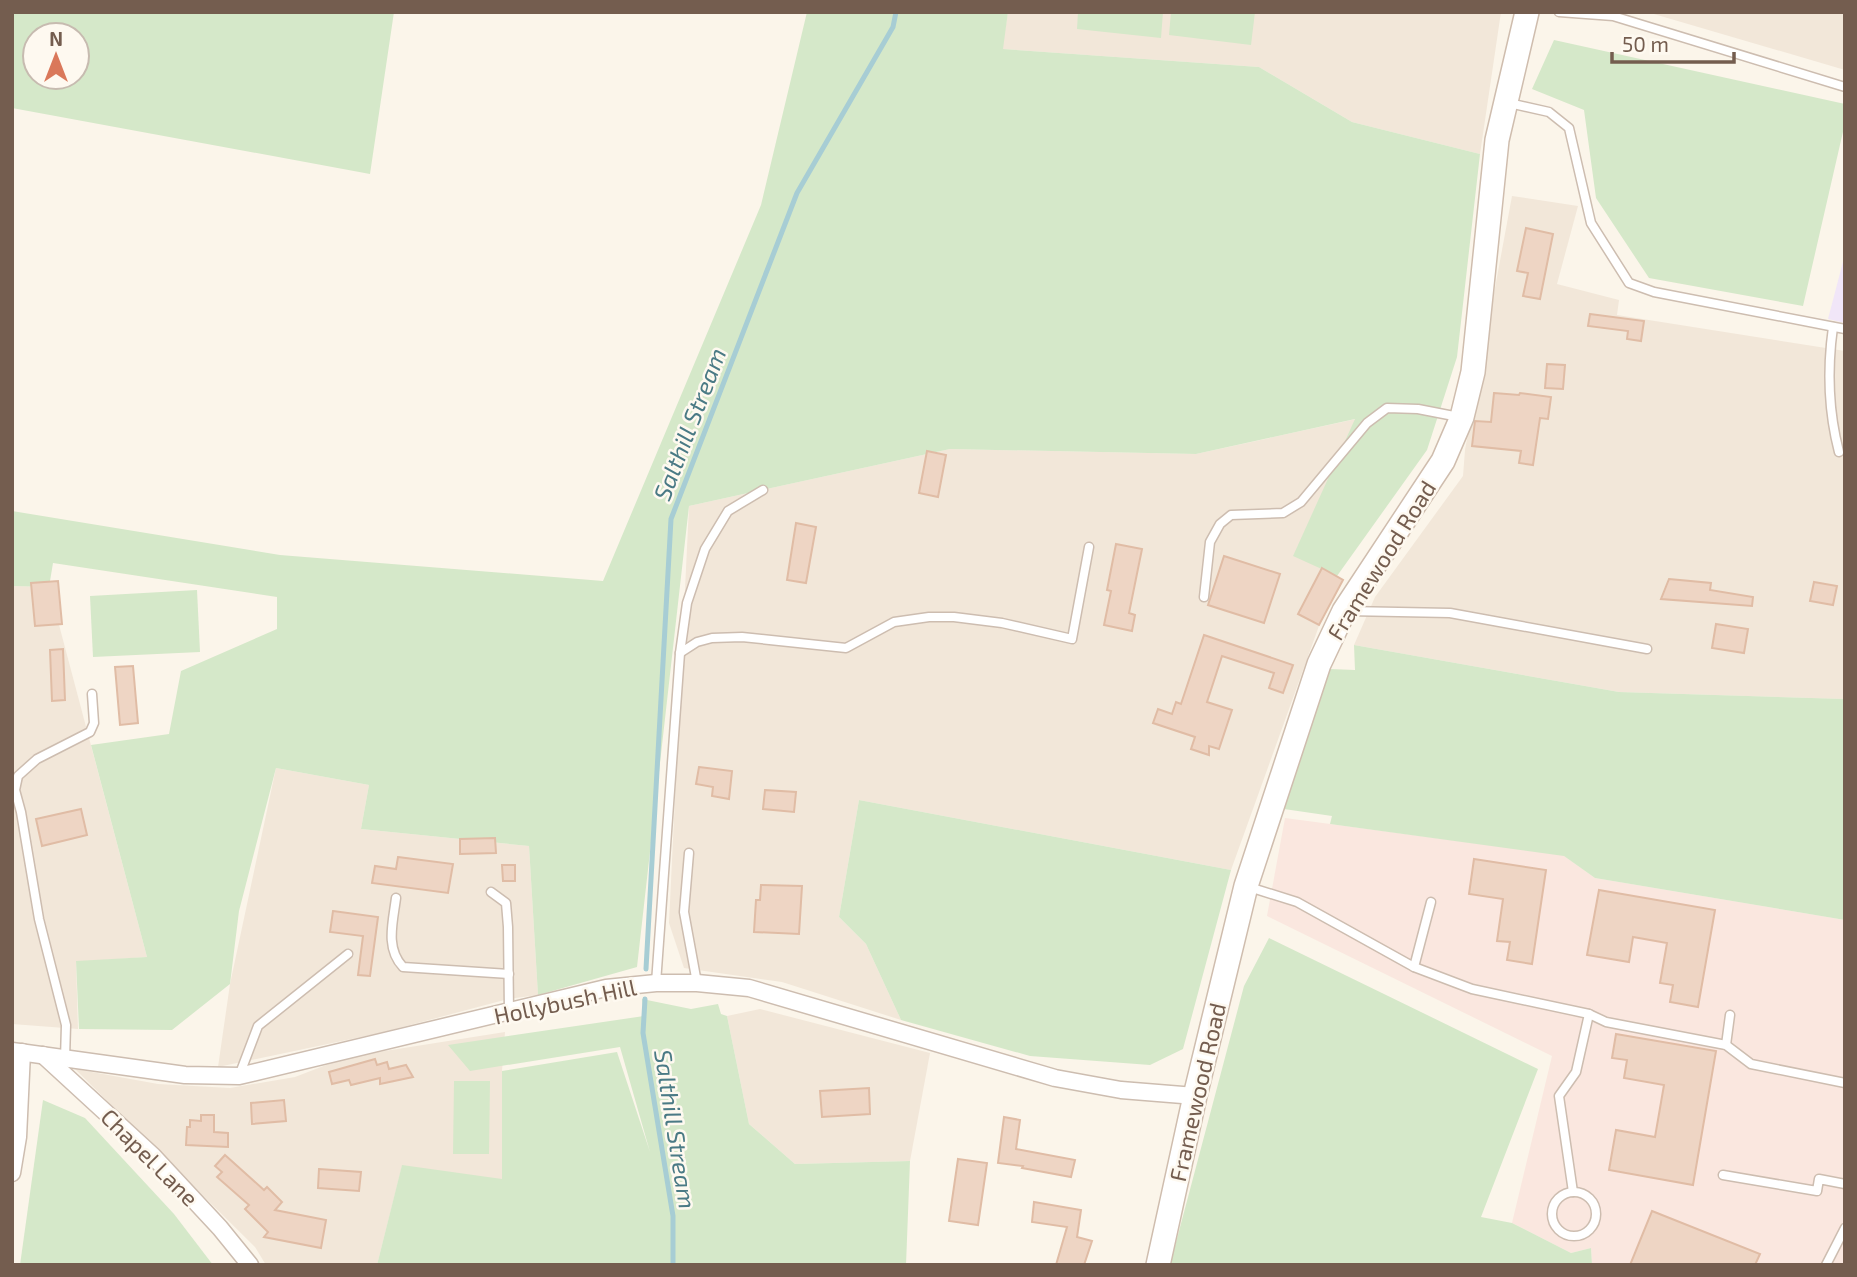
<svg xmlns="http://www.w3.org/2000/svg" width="1857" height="1277" viewBox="0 0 1857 1277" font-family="'Exo 2',sans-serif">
  <rect width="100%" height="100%" fill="#fbf5ea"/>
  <g fill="#f2e7d9">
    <path d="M1008,12h493l-21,142 -128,-32 -93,-55 -257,-18z"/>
    <path d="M1647,12h198v58z"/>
    <path d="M1512,196l66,10 -21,78 62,16 -2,15 228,36v348l-226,-7 -265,-47 21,-48 88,-121 2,-26z"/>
    <path d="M1356,419l-62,136 43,21 -106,294 -372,-70 -20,117 27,27 35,76 -119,-38 -98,-14 -15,-45 20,-417 261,-57 246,5z"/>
    <path d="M12,586l37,1 98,370 -71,5 2,67 -66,-5z"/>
    <path d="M276,768l93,17 -8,44 168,17 9,149 -30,4 -128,34 -162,34 12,-83z"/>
    <path d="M760,1009l170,44 -20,108 -115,3 -46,-40 -22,-108z"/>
    <path d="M505,1032l-3,39v109l-100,-14 -25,99h-111l-11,-18 -180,-178 83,15 72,4 65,-11 52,-20z"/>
  </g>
  <path fill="#fae7df" d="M1285,818l278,37 32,23 250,42v345h-253l-1,-17 -20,5 -59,-30 40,-167 -285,-140z"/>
  <path fill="#f1e6f8" d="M1845,254v69l-17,-4z"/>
  <g fill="#d5e8c9" fill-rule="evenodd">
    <path d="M12,12h382l-24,162 -358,-66zM35,35h42v42h-42z"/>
    <path d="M807,12h201l-5,37 256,18 93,55 128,32 -23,203 -30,93 -90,126 -44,-20 62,-137 -159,35 -246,-5 -261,57 -52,461 -99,28 -9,-149 -168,-17 8,-44 -93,-17 -37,143 -9,73 -58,46 -93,-1 -3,-68 71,-4 -56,-212 78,-11 12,-63 96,-42v-32l-224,-34 -4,24 -37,-1v-75l268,44 323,26 158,-376z"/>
    <path d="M1078,12h85l-2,26 -84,-9z"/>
    <path d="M1171,12h84l-4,33 -82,-10z"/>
    <path d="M1554,40l291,64v19l-42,183 -154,-28 -53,-80 -12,-88 -52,-21z"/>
    <path d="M197,590l3,62 -107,5 -3,-61z"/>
    <path d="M1354,645l265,47 226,7v221l-250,-42 -31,-22 -234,-32 2,-8 -48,-7 46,-140 25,1z"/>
    <path d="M859,800l372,70 -48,179 -33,16 -120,-9 -129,-36 -35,-76 -27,-27z"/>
    <path d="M1269,938l269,131 -57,148 31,6 59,30 20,-5 1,17h-422l74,-279z"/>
    <path d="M642,999l49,10 27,-5 3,10 6,2 22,108 46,40 115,-3 -4,104h-529l25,-100 100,14v-108l115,-19 33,100 -30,-105 -150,24 -22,-26 196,-29z"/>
    <path d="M454,1081h36l-1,73h-36z"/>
    <path d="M43,1100l42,18 89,96 39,51h-193z"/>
  </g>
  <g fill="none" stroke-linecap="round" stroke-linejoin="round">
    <g stroke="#a7cdd4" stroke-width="5">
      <path d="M646,969l25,-450 126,-326 96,-166 3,-15"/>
      <path d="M645,999l-2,34 30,183v49"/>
    </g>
  </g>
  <g fill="#eed5c4" stroke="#e0bca5" stroke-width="2">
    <path d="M1526,228l27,6 -13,65 -17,-3 5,-23 -11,-2z"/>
    <path d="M1590,314l54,7 -3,20 -14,-2 1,-8 -40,-5z"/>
    <path d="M1547,364l18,1 -2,24 -18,-1z"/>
    <path d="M1494,393l25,2 1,-2 31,4 -3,22 -8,-1 -7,47 -14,-2 2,-12 -49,-5 3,-25 16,1z"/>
    <path d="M927,451l19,4 -8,42 -19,-4z"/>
    <path d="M796,523l20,4 -10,56 -19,-3z"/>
    <path d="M1116,544l26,5 -13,64 6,2 -3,16 -28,-6 7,-34 -4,-1z"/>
    <path d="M1224,556l56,18 -16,49 -56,-18z"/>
    <path d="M1322,568l21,12 -24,45 -21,-11z"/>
    <path d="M1669,579l42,4 -1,7 43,7 -1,9 -91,-7z"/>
    <path d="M58,581l4,43 -27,2 -4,-43z"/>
    <path d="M1814,582l23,4 -4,19 -23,-4z"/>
    <path d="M1716,624l32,5 -4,24 -32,-5z"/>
    <path d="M1204,635l89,30 -10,28 -14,-5 5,-15 -52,-17 -15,46 25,8 -13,39 -10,-3v9l-18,-6 4,-12 -42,-14 5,-14 14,5 4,-12 5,2z"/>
    <path d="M63,649l2,51 -13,1 -2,-51z"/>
    <path d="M133,666l5,57 -18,2 -5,-58z"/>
    <path d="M699,767l33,4 -3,28 -17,-3 1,-9 -17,-3z"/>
    <path d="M765,790l31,2 -2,20 -31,-3z"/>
    <path d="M81,809l6,26 -45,11 -6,-27z"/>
    <path d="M495,838l1,15 -36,1v-15z"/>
    <path d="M398,857l55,7 -5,29 -76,-10 3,-17 21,3z"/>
    <path d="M1474,859l72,11 -14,94 -25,-4 3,-18 -13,-1 6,-42 -34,-5z"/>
    <path d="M502,865h13v16h-12z"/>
    <path d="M761,885l41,1 -3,48 -45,-2 2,-32h4z"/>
    <path d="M1599,890l116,20 -17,97 -28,-5 3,-17 -13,-2 7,-40 -34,-6 -4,25 -42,-7z"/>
    <path d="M333,911l45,6 -8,59 -12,-1 5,-39 -33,-4z"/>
    <path d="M1616,1034l100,17 -23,134 -84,-15 7,-40 39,7 9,-52 -40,-7 3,-18 -15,-2z"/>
    <path d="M375,1059l2,6 10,-3 2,7 17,-4 7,12 -33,7v-6l-29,7 -2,-5 -17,4 -3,-12z"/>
    <path d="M869,1088l1,26 -48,3 -2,-26z"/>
    <path d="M284,1100l2,21 -34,3 -1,-21z"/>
    <path d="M201,1115h13v17l14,1v14l-42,-2 1,-18h3v-7l11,1z"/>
    <path d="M1004,1117l16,3 -4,29 59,11 -4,17 -49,-9 1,-2 -25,-3z"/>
    <path d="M225,1155l39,35 3,-3 15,15 -7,8 51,10 -5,28 -57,-11 4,-5 -23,-23 4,-4 -32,-28 5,-5 -7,-6z"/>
    <path d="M958,1159l29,4 -9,62 -29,-4z"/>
    <path d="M319,1169l42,3 -2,19 -41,-3z"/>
    <path d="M1034,1202l47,8 -4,27 15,4 -8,24h-28l11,-38 -35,-5z"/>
    <path d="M1652,1211l108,43 -5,11h-125z"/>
  </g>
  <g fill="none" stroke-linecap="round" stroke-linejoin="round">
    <g stroke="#cdbdb0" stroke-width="11">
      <g id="lane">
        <path d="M1559,12l54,4 232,71"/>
        <path d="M1509,103l40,9 20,16 22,95 38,60 25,9 191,37"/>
        <path d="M1833,327c-6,43 -5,83 6,125"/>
        <path d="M1204,597l6,-55 10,-18 11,-9 52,-2 18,-11 66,-79 20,-15 31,1 41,8"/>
        <path d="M1347,611l103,2 197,36"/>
        <path d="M680,653l17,-11 15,-4 30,-1 104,11 48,-26 35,-5h25l48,6 70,16 17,-92"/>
        <path d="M689,853l-5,59 13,71"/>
        <path d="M1249,887l48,15 117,65 58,22 117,25 17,8 120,23 25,19 94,19"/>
        <path d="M491,892l15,11 2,24 1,86"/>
        <path d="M396,898c-3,24 -11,50 7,69l106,7"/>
        <path d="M1414,967l17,-65"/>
        <path d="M656,983l24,-330 7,-50 18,-54 23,-38 35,-21"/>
        <path d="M1726,1045l4,-30"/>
        <path d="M65,1059l1,-34 -27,-106 -18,-107 -6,-22 3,-14 19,-17 53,-27 4,-9 -2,-29"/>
        <path d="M239,1076l19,-50 90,-72"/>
        <path d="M1723,1175l94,16 2,-12 26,5"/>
        <circle cx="1574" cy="1214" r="22"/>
        <path d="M1573,1192l-14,-96 17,-24 13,-58"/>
        <path d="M1826,1265l19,-37"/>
      </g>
    </g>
    <g stroke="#cdbdb0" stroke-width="19">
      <g id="street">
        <path d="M12,1051l173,24 54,1 367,-88 50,-5h41l52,5 306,90 66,12 74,6"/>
        <path d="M43,1055l110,101 67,72 30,37"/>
        <path d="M12,1173l6,-36 4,-85"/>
      </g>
    </g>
    <g stroke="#cfbdae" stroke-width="26">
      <path id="secondary" d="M1158,1265l37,-169 51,-210 73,-222 25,-53 99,-150 19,-44 11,-45 24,-232 30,-128"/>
    </g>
    <use href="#lane" stroke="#fff" stroke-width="8"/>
    <use href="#street" stroke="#fff" stroke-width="16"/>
    <use href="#secondary" stroke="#fff" stroke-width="23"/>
  </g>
  <g text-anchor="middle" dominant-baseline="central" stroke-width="5" stroke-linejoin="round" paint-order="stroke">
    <g font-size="23" fill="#745d4f" stroke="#fef9f0">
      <text transform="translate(1381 560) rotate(-58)">Framewood Road</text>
      <text transform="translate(565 1001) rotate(-12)">Hollybush Hill</text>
      <text transform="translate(1197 1092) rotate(-77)">Framewood Road</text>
      <text transform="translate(150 1157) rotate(45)">Chapel Lane</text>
    </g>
    <g font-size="24" font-style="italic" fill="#4a7a85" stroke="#fef9f0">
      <text transform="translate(689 424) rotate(-69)">Salthill Stream</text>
      <text transform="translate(676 1129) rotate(81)">Salthill Stream</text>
    </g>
  </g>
  <rect width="1857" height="1277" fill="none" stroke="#745d4f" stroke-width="28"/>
  <g transform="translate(56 56)"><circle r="33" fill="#fef9f0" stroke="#c7bbb0" stroke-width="2"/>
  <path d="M0-5L12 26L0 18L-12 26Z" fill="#da785a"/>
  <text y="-10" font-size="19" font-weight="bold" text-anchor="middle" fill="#745d4f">N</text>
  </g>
  <path d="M1612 52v10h122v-10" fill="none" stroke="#745d4f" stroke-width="3.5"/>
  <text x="1622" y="52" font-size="21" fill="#745d4f" stroke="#fef9f0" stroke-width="5" paint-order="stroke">50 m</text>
</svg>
